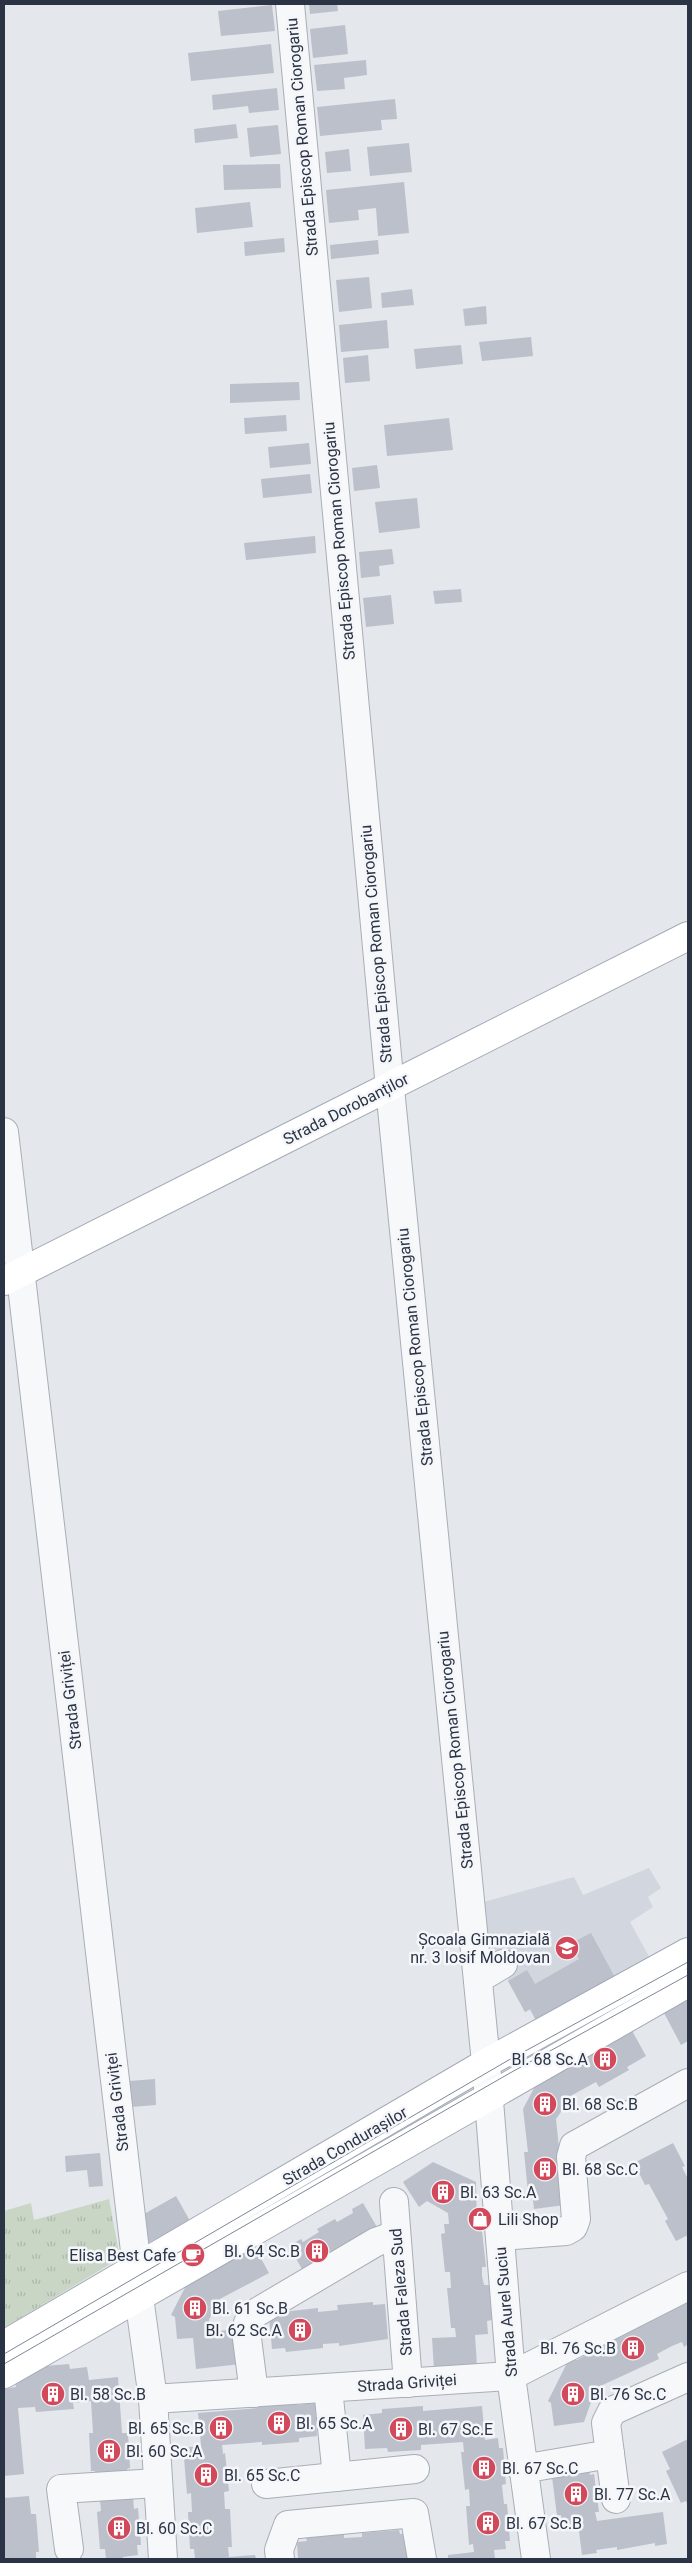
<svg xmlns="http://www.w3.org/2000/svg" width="692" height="2563" viewBox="0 0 692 2563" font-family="Roboto,sans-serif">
  <defs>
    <pattern id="grass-tufts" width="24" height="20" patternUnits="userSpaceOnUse" patternTransform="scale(1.25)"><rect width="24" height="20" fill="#c9d6c5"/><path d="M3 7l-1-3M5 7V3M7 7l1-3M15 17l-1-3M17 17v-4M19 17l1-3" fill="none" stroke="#adb8ab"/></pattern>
  </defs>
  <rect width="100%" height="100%" fill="#e4e7ec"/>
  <path fill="#d2d6de" d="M649,1868l12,20 -13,9 5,10 -23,15 21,38 -113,64 -8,-14 -5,2 -41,-76 -4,-33 94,-26 9,18z"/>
  <path fill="url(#grass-tufts)" d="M109,2199l11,59 -116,70v-117l27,-8 3,17z"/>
  <g fill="#bbc0ca">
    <path d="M309,4h28l1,7 -28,3z"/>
    <path d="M272,5l3,26 -54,5 -3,-25z"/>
    <path d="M345,25l3,29 -35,4 -3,-29z"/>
    <path d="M271,44l3,29 -83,8 -3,-28z"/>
    <path d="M366,60l1,15 -23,3 1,11 -28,2 -3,-26z"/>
    <path d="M277,88l2,22 -30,3 -1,-7 -35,4 -1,-15z"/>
    <path d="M395,99l2,20 -16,1 1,10 -62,6 -3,-29z"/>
    <path d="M236,124l2,14 -43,5 -1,-14z"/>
    <path d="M278,125l3,29 -31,3 -3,-29z"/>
    <path d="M409,143l3,29 -42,4 -3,-29z"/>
    <path d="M349,149l2,22 -24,2 -2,-21z"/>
    <path d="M280,164l1,24 -57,2 -1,-25z"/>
    <path d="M404,182l5,51 -31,3 -2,-28 -18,2 1,10 -30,3 -3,-33z"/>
    <path d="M250,202l3,25 -56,6 -2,-25z"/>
    <path d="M284,238l1,14 -40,4 -1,-14z"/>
    <path d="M378,240l1,14 -48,5 -1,-14z"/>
    <path d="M369,277l3,31 -33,4 -3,-32z"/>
    <path d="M412,289l2,16 -32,3 -1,-15z"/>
    <path d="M486,306l1,18 -22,2 -2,-17z"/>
    <path d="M387,320l2,28 -48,4 -2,-27z"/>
    <path d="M531,337l2,19 -51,5 -3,-19z"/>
    <path d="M461,345l2,19 -47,5 -2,-20z"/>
    <path d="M368,355l2,26 -25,2 -2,-25z"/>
    <path d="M299,382l1,18 -70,3v-19z"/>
    <path d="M286,415l1,16 -42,3 -1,-16z"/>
    <path d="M449,418l4,32 -66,6 -3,-31z"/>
    <path d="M309,443l2,21 -41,4 -2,-21z"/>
    <path d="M377,465l3,23 -26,3 -2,-23z"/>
    <path d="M310,474l2,19 -49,5 -2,-19z"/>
    <path d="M417,498l3,30 -41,5 -4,-31z"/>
    <path d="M315,536l1,17 -70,7 -2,-17z"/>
    <path d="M392,549l2,15 -15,2 1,10 -19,2 -2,-26z"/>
    <path d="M461,589l1,13 -27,2 -2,-13z"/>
    <path d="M391,595l3,29 -28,3 -3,-29z"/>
    <path d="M591,1933l26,48 -79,43 -8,-15 -5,3 -17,-31 19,-11 8,14 44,-25 -9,-15z"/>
    <path d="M688,2000v41l-7,4 -17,-32z"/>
    <path d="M630,2027l16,29 -19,11 2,3 -30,17 -3,-5 -31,17 -2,10 -7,10 9,86 -31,4 -2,-18 -4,1 -4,-40h4l-5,-43 18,-34z"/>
    <path d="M155,2079l1,26 -25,2 -2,-26z"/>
    <path d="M673,2143l12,23 -3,1 6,12v56l-12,6 -11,-20 3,-2 -19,-35 -4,1 -11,-22z"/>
    <path d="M100,2153l3,33 -14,1 -2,-17 -21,2 -1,-16z"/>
    <path d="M433,2162l43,20 1,49h5l4,36h-4v9l2,9h5l3,35 -5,1 1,13 -13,1 2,31 -43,3 -2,-31 24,-1 -1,-9h-4l-4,-40h4l-1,-16h-5l-4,-38 4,-1 -1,-9h5l-1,-11 -21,-12 -8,6 -16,-25z"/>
    <path d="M176,2196l14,25 -42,22 -4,-29z"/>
    <path d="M363,2203l18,31 -74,44 -18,-32 12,-7 2,3 16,-10 -2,-3 18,-10 2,3 16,-9 -1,-4z"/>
    <path d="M252,2242l17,31 -51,27 -9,20 1,12 28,-3 3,35 -45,5 -3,-31 -16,1 -2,-22 -4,-2 23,-45z"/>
    <path d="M688,2297v47l-4,3 -2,-5 -10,4 -15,8 2,5 -63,29 -12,34 -30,4 -3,-23 -3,-2 22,-44 7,3 32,-18 -2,-4 35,-18 2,4 22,-11 -2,-3z"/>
    <path d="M373,2302v3l12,-1 3,35 -49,7v-3l-16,1v4l-37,4 -1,-4 -13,1 -3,-32 13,-2v-3l36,-4v4l20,-2 -1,-5z"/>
    <path d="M69,2364l1,5 17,-2 2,13 29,-3 4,56h6l2,35 -3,1 1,11 -32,3 -1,-12h-4l-2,-38h4l-2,-32 -18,2 1,6 -38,3 -1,-5 -17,1 6,66 -20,2v-87l12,-2 -2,-13 19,-7z"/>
    <path d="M297,2400v5l18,-2 2,33 -18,2v4l-37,3v-3l-40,3 1,9 2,-1 4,38 -5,1 1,17h5l2,38h-4l1,10 26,-2 1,4h-61l-1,-10h-4l-2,-37h4l-1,-19 -4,1 -3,-36 6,-1 -1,-10 12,-1 -3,-33 60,-5v-4z"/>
    <path d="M423,2406v5l59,-5 3,34 13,-2 1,10h4l3,36 -4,1 1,10 1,9h3l3,37h-5l1,8 -12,1 1,9h-47v-4l26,-3 -1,-8 -4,1 -3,-39h4l-1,-17 -4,1 -4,-38h3l-1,-10 -42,3v5l-33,2 -1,-4 -22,1 -2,-34 19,-2v-4z"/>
    <path d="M688,2439v67l-2,-5 -5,2 -15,-32 4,-2 -8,-17z"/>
    <path d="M588,2463l2,12 4,-1 5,38h-4l2,9 66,-9 4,32 -12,2v-3l-38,7v-3l-21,3 1,3 -15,2 -4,-32 -16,2 -1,-10 -4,1 -5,-39z"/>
    <path d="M29,2496l2,18h5l3,38h-3v7h-32v-61z"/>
    <path d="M133,2497l1,12 4,-1 3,37h-4l1,10 -15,2v2h-17l-1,-10h-5l-3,-37 4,-1 -1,-11z"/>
    <path d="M399,2530l1,4 11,-1 2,26h-115l-1,-17 10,-1 -1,-3 38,-4v4l18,-1v-4z"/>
  </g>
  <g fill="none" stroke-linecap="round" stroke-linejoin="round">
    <g stroke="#a9aeb7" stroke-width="30">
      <g id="minor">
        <path d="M290,4l100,1084 96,975 25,313 25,183"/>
        <path d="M4,1132l133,1136"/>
        <path d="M478,1979l25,-15"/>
        <path d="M394,2202l14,181"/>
        <path d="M500,2236l66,-5 7,-4 3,-8 -5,-62 3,-11 114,-63"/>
        <path d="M139,2297l14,102 10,160"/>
        <path d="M328,2388l9,89"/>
        <path d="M254,2393l-8,-62 2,-8 6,-9 122,-72 20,-7"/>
        <path d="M153,2399l358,-23 177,-90"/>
        <path d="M610,2454l6,45"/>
        <path d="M522,2469l88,-15 -4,-31 6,-12 76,-34"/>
        <path d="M266,2484l149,-15"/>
        <path d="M69,2549l-8,-60 96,-6"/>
        <path d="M280,2559l-1,-9 9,-25 126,-12 8,46"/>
      </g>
    </g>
    <g stroke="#a3abb8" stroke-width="30">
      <g id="major">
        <path d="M4,1281l684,-345"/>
        <path d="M4,2345l482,-282 202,-111"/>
        <path d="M4,2374l684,-391"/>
      </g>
    </g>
    <use href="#minor" stroke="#f7f8fa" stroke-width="28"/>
    <use href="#major" stroke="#fff" stroke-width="28"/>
    <g stroke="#7d8696" stroke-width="1">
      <path d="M4,2354l503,-293 181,-99"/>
      <path d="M4,2364l506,-291 178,-98"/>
    </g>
  </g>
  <defs>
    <g id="school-disc" transform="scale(1.25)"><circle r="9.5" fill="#d1495b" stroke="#f4f6f9"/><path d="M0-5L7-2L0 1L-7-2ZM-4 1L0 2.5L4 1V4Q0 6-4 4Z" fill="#fff"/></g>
    <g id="building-disc" transform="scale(1.25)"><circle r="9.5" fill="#d1495b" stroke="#f4f6f9"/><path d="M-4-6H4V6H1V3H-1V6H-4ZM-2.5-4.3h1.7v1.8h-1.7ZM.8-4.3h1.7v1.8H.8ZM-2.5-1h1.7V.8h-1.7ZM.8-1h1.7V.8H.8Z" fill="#fff"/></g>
    <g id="shop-disc" transform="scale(1.25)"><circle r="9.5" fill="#d1495b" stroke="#f4f6f9"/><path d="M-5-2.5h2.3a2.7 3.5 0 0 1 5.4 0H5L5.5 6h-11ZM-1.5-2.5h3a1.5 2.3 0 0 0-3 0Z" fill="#fff"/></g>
    <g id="cafe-disc" transform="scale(1.25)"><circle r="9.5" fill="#d1495b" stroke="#f4f6f9"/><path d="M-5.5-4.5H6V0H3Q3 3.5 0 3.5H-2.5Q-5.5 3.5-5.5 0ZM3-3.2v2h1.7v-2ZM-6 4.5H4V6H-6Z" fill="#fff"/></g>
  </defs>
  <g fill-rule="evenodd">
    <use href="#school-disc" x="567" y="1948"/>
    <use href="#building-disc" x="605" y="2059"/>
    <use href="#building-disc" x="545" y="2104"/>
    <use href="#building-disc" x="545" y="2169"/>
    <use href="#building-disc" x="443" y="2192"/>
    <use href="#shop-disc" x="480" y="2219"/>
    <use href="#building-disc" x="317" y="2251"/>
    <use href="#cafe-disc" x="193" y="2255"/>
    <use href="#building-disc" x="195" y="2308"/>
    <use href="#building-disc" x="300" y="2330"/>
    <use href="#building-disc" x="633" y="2348"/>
    <use href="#building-disc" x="53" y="2394"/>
    <use href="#building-disc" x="573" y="2394"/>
    <use href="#building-disc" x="279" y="2423"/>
    <use href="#building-disc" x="221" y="2428"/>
    <use href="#building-disc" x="401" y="2429"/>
    <use href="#building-disc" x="109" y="2451"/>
    <use href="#building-disc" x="484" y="2468"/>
    <use href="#building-disc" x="206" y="2475"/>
    <use href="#building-disc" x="576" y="2494"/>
    <use href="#building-disc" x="488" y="2523"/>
    <use href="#building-disc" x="119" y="2528"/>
  </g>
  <g text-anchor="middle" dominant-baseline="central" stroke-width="5" stroke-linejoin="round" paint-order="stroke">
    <g font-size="16" fill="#2b3445" stroke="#f4f6f9">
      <text transform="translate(302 137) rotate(-95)">Strada Episcop Roman Ciorogariu</text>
      <text transform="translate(339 541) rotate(-95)">Strada Episcop Roman Ciorogariu</text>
      <text transform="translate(376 944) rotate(-95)">Strada Episcop Roman Ciorogariu</text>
      <text transform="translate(346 1109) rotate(-27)">Strada Dorobanților</text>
      <text transform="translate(415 1347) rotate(-96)">Strada Episcop Roman Ciorogariu</text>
      <text transform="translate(70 1700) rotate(-97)">Strada Griviței</text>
      <text transform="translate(455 1750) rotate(-96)">Strada Episcop Roman Ciorogariu</text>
      <text transform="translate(117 2102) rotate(-97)">Strada Griviței</text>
      <text transform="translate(345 2146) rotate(-30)">Strada Condurașilor</text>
      <text transform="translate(401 2292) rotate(-95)">Strada Faleza Sud</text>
      <text transform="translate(506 2312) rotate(-95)">Strada Aurel Suciu</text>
      <text transform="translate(407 2383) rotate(-4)">Strada Griviței</text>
    </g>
    <g font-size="16" fill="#2b3445" stroke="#f4f6f9" text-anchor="start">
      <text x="550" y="1939" text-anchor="end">Școala Gimnazială<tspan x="550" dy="18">nr. 3 Iosif Moldovan</tspan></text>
      <text x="588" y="2059" text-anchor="end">Bl. 68 Sc.A</text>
      <text x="562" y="2104">Bl. 68 Sc.B</text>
      <text x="562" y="2169">Bl. 68 Sc.C</text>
      <text x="460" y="2192">Bl. 63 Sc.A</text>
      <text x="498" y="2219">Lili Shop</text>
      <text x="300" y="2251" text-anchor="end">Bl. 64 Sc.B</text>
      <text x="176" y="2255" text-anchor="end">Elisa Best Cafe</text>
      <text x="212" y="2308">Bl. 61 Sc.B</text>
      <text x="282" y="2330" text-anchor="end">Bl. 62 Sc.A</text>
      <text x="616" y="2348" text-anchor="end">Bl. 76 Sc.B</text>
      <text x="70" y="2394">Bl. 58 Sc.B</text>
      <text x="590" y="2394">Bl. 76 Sc.C</text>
      <text x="296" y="2423">Bl. 65 Sc.A</text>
      <text x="204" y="2428" text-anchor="end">Bl. 65 Sc.B</text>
      <text x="418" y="2429">Bl. 67 Sc.E</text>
      <text x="126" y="2451">Bl. 60 Sc.A</text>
      <text x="502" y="2468">Bl. 67 Sc.C</text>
      <text x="224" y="2475">Bl. 65 Sc.C</text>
      <text x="594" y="2494">Bl. 77 Sc.A</text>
      <text x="506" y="2523">Bl. 67 Sc.B</text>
      <text x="136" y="2528">Bl. 60 Sc.C</text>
    </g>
  </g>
  <rect width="692" height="2563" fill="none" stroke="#2b3445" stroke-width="10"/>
</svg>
